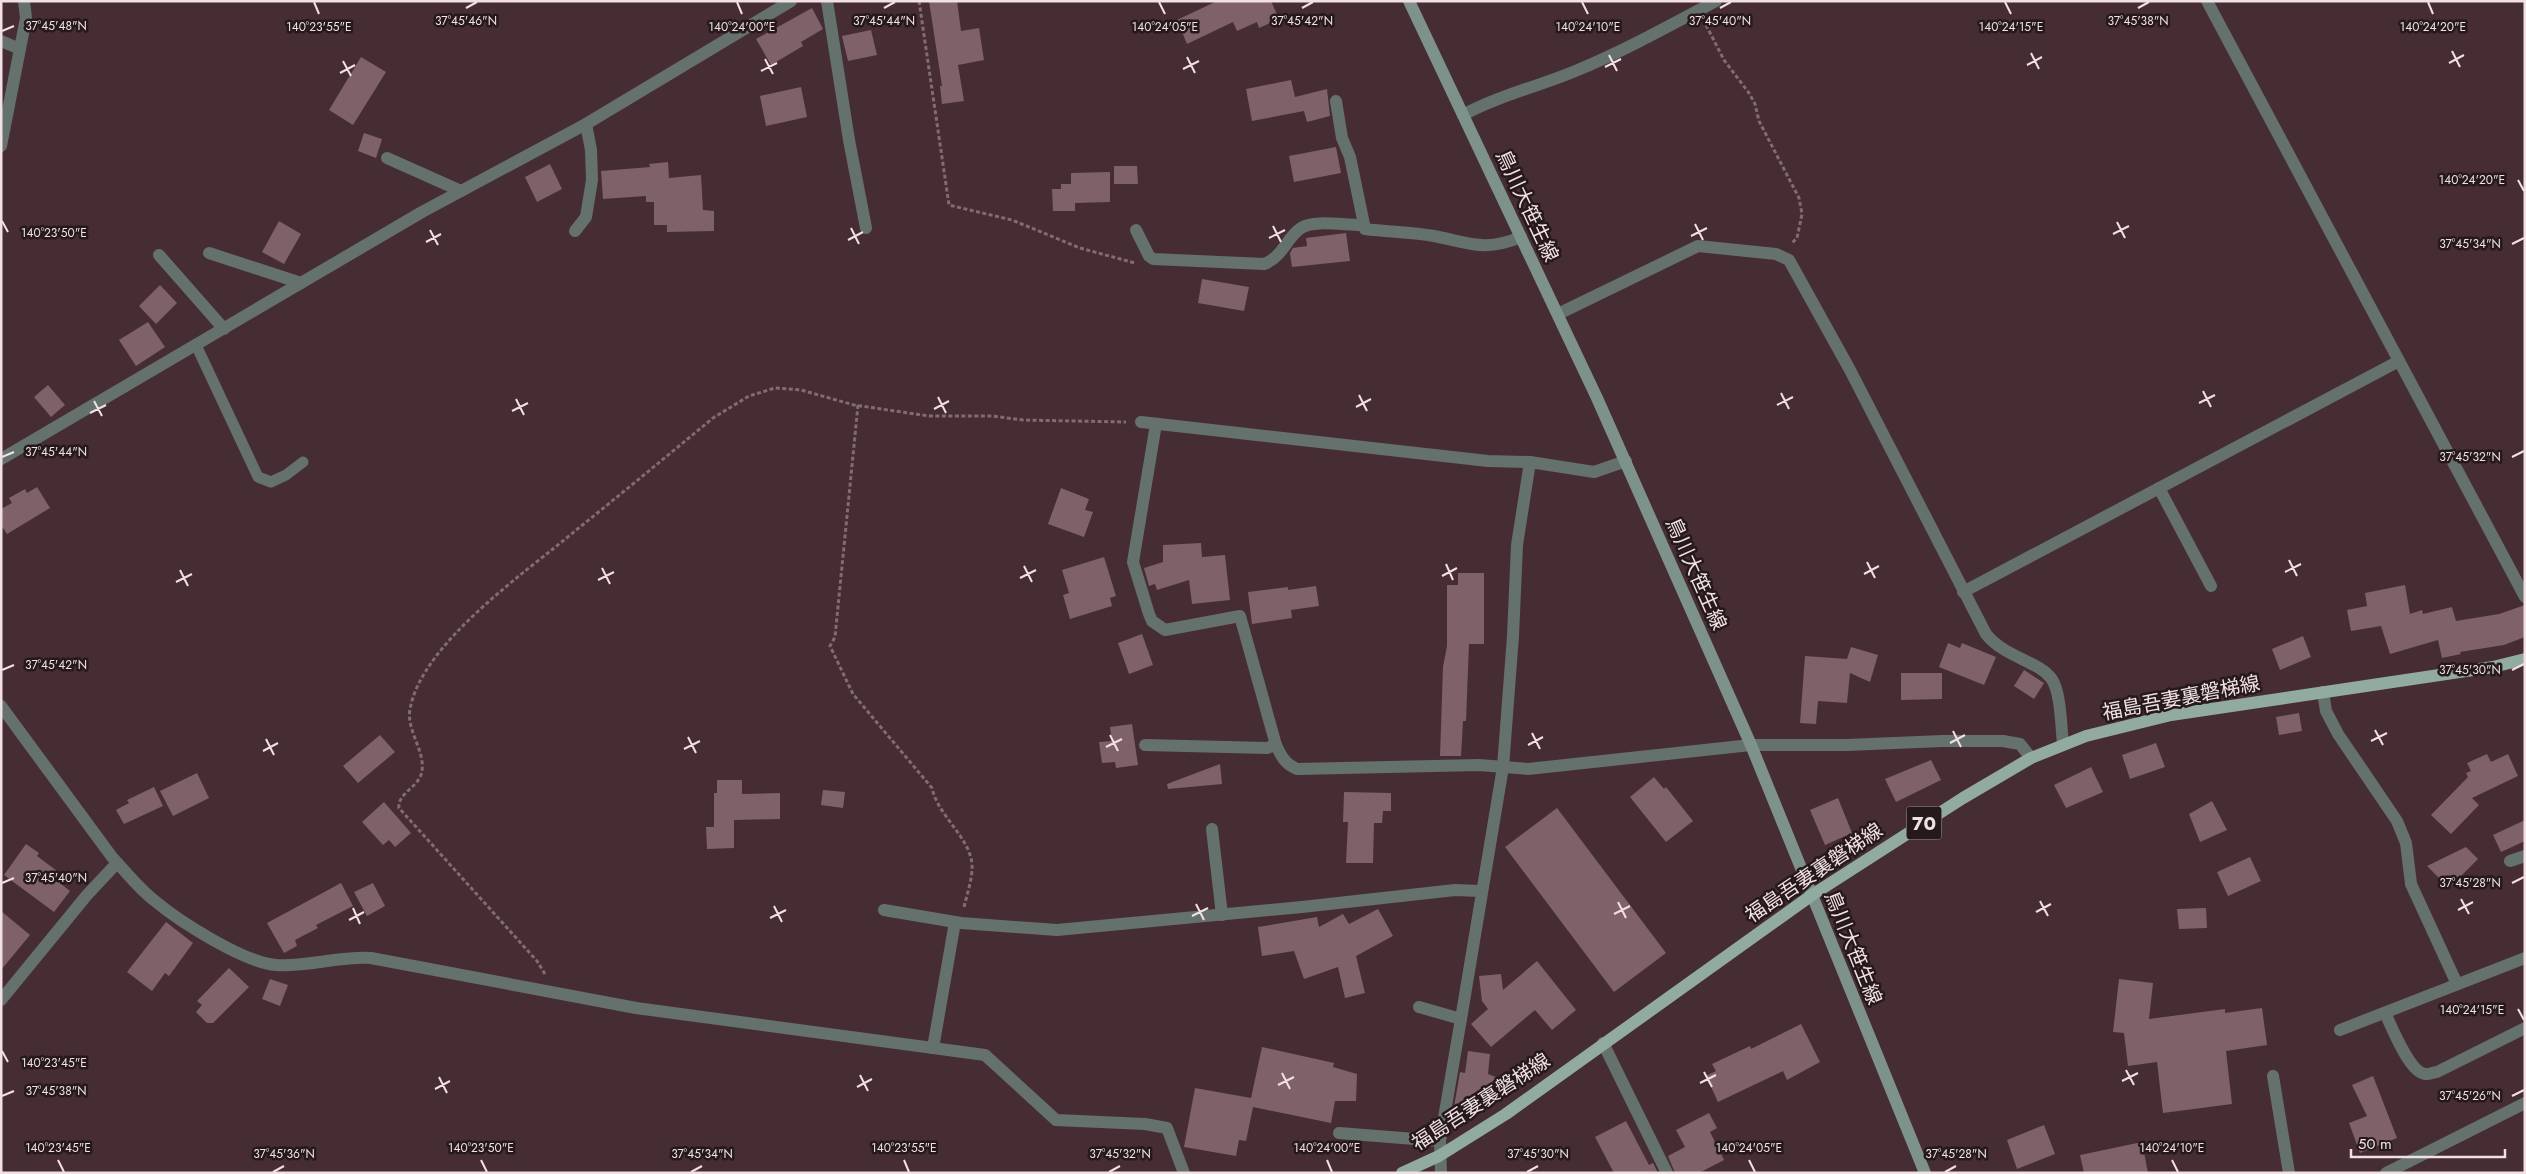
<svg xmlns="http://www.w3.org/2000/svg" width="2526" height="1174" viewBox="0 0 2526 1174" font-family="Jost,'Noto Sans JP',sans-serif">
  <rect width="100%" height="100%" fill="#462d34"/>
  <g fill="#7e6169">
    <path d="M929,1h28l4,30 18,-3 5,32 -26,5 6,36 -22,3 -2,-18h2z"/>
    <path d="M1217,1h54l8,18 -20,9 -2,-6 -20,9 -4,-9 -46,22 -10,-24z"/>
    <path d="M812,8l11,21 -22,13 2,4 -32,19 -15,-26z"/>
    <path d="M871,30l6,25 -29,6 -6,-25z"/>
    <path d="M361,57l25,15 -33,53 -24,-15z"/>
    <path d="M1291,80l4,17 32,-8 3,27 -23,6 -3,-11 -52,10 -6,-32z"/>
    <path d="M801,87l6,30 -41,9 -6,-30z"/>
    <path d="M364,133l18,6 -6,19 -18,-7z"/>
    <path d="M1336,147l5,26 -47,9 -5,-26z"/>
    <path d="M668,162l1,16 32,-3 2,35 11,1v20l-47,1v-7h-13v-23h-8v-6l-43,3 -2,-28 49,-4 -1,-3z"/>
    <path d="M550,164l12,25 -25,13 -12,-25z"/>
    <path d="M1114,166h23l1,18h-24z"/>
    <path d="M1110,172v30l-35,1v8h-22l-1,-22h9v-5h10v-11z"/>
    <path d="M279,221l22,13 -17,30 -22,-12z"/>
    <path d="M1346,233l4,28 -58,6 -2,-14 3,-5 14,-2 -1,-8z"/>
    <path d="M1202,279l47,8 -5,24 -46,-8z"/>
    <path d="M160,285l17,18 -21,21 -17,-18z"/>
    <path d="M148,322l17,25 -29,19 -17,-26z"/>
    <path d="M48,385l17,20 -14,12 -17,-20z"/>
    <path d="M37,487l13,21 -43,26 -6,-9v-16l11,-6 -3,-5 16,-9 2,4z"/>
    <path d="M1061,488l28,11 -4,11 8,2 -9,25 -36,-13z"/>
    <path d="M1201,543l1,14 23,-2 5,45 -38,4 -3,-24 -32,10 -2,-6 -6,2 -5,-18 19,-6v-17z"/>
    <path d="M1104,557l12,39 -6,2 2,8 -42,13 -7,-24 6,-2 -7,-23z"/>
    <path d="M1458,573h26v71h-15l-3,77h-3l-2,35h-21l3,-89 4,-21v-61h11z"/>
    <path d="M2405,585l5,29 12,-4 1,4 29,-7 4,14 43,-7 26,-9v32l-21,8 -44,7 1,2 -19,4 -4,-18 -48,14 -9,-28 -30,5 -4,-21 20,-4 -2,-13z"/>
    <path d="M1316,586l3,20 -28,4 1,8 -40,6 -4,-32 40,-5v3z"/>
    <path d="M1142,634l11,31 -24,9 -11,-31z"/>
    <path d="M2303,636l8,21 -31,13 -8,-21z"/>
    <path d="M1948,643l12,5 2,-5 34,14 -12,28 -45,-18z"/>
    <path d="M1851,647l27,8 -8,27 -20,-9 -3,30 -29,-2 -2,23 -16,-1 5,-67 42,3z"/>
    <path d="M2024,670l20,13 -10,16 -20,-13z"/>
    <path d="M1901,673h41v26l-41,1z"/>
    <path d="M2299,713l3,18 -23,4 -3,-18z"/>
    <path d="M1132,724l6,41 -22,3 -1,-6 -13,1 -3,-21 13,-1 -2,-14z"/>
    <path d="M380,735l15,17 -37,31 -15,-17z"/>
    <path d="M2156,743l9,24 -35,12 -8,-24z"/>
    <path d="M2487,754l4,8 17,-8 10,22 -46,22 7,7 -28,29 -20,-19 37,-38 -2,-4 5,-2 -4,-8z"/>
    <path d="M1931,760l10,20 -45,22 -11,-23z"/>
    <path d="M1220,764l2,20 -54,5 -1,-5z"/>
    <path d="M2091,767l12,25 -37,16 -12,-23z"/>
    <path d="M197,773l12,25 -36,18 -13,-25z"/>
    <path d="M1654,777l10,12 2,-2 27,34 -27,21 -36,-45z"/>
    <path d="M717,780h25v14l38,-1v26l-46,1v28l-27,1 -1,-22h8v-34h3z"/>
    <path d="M154,787l9,19 -39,18 -8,-14 13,-7 -2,-3z"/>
    <path d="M823,790l22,2 -2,16 -22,-3z"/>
    <path d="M1344,792l47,1v18h-8l-1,12h-8l-1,40h-27l2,-41h-5z"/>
    <path d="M1838,798l14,35 -27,12 -15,-35z"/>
    <path d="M2212,801l15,29 -27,12 -11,-28z"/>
    <path d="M384,802l27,31 -16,14 -6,-7 -6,5 -21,-23z"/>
    <path d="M1557,808l109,145 -52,39 -109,-145z"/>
    <path d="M2525,820v21l-24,11 -8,-17z"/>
    <path d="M26,844l13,9 -2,3 28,21 -5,6 10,8 -16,21 -50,-37z"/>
    <path d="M2466,847l12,12 -29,29 -22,-22z"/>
    <path d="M2250,857l11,24 -33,15 -11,-24z"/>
    <path d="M341,883l12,23 -37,19 2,3 -23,12 2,6 -13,7 -17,-30z"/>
    <path d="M373,883l12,23 -18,10 -13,-24z"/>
    <path d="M2206,908l1,20 -28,1 -2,-20z"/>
    <path d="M1378,909l15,27 -37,20 9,37 -20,5 -7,-31 -34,12 -10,-28 -32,5 -4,-29 59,-10 2,10 24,-13 6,10z"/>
    <path d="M1,911l29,24 -29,35z"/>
    <path d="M166,922l27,21 -24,33 -4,-3 -13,18 -25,-19z"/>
    <path d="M1537,961l39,49 -24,20 -17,-20 -44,37 -20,-23 17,-15 -6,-8 -3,-25 22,-2 2,16z"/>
    <path d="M229,968l20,19 -36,36h-6l-11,-11 6,-7 -5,-4z"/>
    <path d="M270,979l18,6 -8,21 -18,-7z"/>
    <path d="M2119,979l34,4 -4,36 76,-10v4l37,-5 5,37 -41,6 6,53 -69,9 -6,-51 -29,4 -4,-33 -11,-1z"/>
    <path d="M1801,1024l19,38 -33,18 -4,-9 -65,31 -12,-26 10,-5 -4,-7 38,-18 1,3z"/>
    <path d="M1262,1047l72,16 -1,4 24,7 -1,27h-21l-4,22 -78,-16 -7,34 -7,-1 -3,16 -52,-9 11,-59 56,10z"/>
    <path d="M1468,1051l22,3 -2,20 18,7 -7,18 -19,-7 -5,20 -21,-5 6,-35 5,1z"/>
    <path d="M2373,1076l24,62 -37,15 -11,-30 18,-7 -15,-31z"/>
    <path d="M1709,1113l8,15 -7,4 14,28 -25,13h-24l-7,-17 17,-9 -9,-17z"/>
    <path d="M1626,1121l23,44 4,-2 5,10h-44l-19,-36z"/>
    <path d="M2044,1125l11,29 -38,15 -10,-29z"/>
    <path d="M2142,1142l6,31h-64l-4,-18z"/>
  </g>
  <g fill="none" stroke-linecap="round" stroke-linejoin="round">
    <g stroke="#826b71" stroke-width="3" stroke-dasharray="4 2.5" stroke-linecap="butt">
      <path d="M919,1l30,204 63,15 68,28 55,15"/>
      <path d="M1706,25l18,35 25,33 6,11 4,17 40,77 3,16 -5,24 -5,5"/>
      <path d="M858,405l-23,232 -5,9 23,48 79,94c6,28 37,48 40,76 1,13 -5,30 -8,43"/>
      <path d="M545,974l-8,-13 -138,-153c-2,-15 21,-21 23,-37 3,-21 -16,-41 -12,-62 12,-66 115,-136 165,-178 46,-37 92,-75 138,-113l36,-22 26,-8 26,2 53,15 75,11h63l31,4 103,2"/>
    </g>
    <path stroke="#64716c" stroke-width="11" d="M196,345l62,132 13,5 15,-7 17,-13"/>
    <g stroke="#64716c" stroke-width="12">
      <path d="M827,1l22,139 17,88"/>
      <path d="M2207,1l318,596"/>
      <path d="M1,41l19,8"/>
      <path d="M1336,101l6,37 8,19 15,72c23,3 46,3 69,7 36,7 51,16 87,1"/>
      <path d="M1463,115c35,-19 73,-28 110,-43 49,-20 96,-46 143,-71"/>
      <path d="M1,146l25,-128 -2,-17"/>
      <path d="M387,158l74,33"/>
      <path d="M1136,230l13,26 4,3 111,5c19,-7 22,-26 37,-36 13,-9 47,-2 63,-3"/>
      <path d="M575,231l11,-14 6,-37 -1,-30 -5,-26"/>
      <path d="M209,253l92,30"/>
      <path d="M159,255l65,74"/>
      <path d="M1558,314l140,-68 78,8 13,6 61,110 136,264c18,23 52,27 65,44 10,13 10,49 12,66"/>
      <path d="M1141,422l347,39 42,1"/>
      <path d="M1156,424l-23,138 16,52 3,7 13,9 75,-14 36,129c5,11 9,19 21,24l182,-4 49,4 223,-24h96l95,-4h61l17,3 11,14"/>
      <path d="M1,459l421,-247 164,-88 205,-123"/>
      <path d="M2159,488l52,98"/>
      <path d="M1963,592l436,-231"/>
      <path d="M2323,692l3,19 12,23 59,87 9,22 5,41 46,100"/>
      <path d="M1,706l111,151c14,15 27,32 43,44 25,21 90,62 121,64 32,2 63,-9 95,-7l265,50 349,47 71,65 89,4 22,4 17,45"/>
      <path d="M1145,745l122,3 9,-3"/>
      <path d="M1212,829l10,86"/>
      <path d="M2510,861l15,-5"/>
      <path d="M884,910l77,13 96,7 245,-23 153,-17 26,1"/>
      <path d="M1,1000l86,-105 30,-32"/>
      <path d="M1419,1007l42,12 42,-252 10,-131 4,-91 13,-83 64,10 32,-11"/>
      <path d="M2385,1013c7,14 24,59 40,61 3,1 9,-2 12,-2l88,-44"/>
      <path d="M2340,1030l185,-72"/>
      <path d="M1603,1043l64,130"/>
      <path d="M933,1048l22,-126"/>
      <path d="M2273,1076l16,97"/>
      <path d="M1339,1133l101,8"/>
      <path d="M1441,1173l-1,-32 21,-122"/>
      <path d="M2386,1173l139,-70"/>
    </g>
    <path stroke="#7d928a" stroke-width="12" d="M1409,1l188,397 154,347 174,428"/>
    <path stroke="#91aba1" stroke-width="12" d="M1402,1173l37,-17 67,-42 306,-219 151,-97 68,-40 55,-22 85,-21 322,-48 32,-8"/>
  </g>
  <path fill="none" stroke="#f1e0e4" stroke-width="2" d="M314,2l5,12M737,2l5,12M1159,2l6,12M1582,2l6,12M2005,2l6,12M2428,2l5,12M466,8l11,-6M884,8l11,-6M1302,8l11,-6M1720,8l11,-6M2138,8l11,-6M2,31l12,-5M2452,51l8,16M2031,53l8,16M1609,55l8,16M1187,57l8,16M765,59l8,15M343,61l8,15M2449,63l15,-8M2027,65l15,-8M1605,67l16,-8M1183,69l16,-8M761,71l16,-8M340,73l15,-8M2518,180l6,11M2,221l6,11M2117,222l8,16M1695,224l8,16M1273,226l8,16M851,228l8,16M430,230l8,15M2113,234l16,-8M1691,236l16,-8M1269,238l16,-8M848,240l15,-8M426,242l15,-8M2512,244l12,-6M2203,391l8,16M1781,393l8,16M1359,395l8,16M938,397l8,16M516,399l8,16M94,401l8,15M2199,403l16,-8M1777,405l16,-8M1356,407l15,-8M934,409l15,-8M512,411l16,-8M90,413l16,-8M2,457l12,-5M2512,457l12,-6M2289,560l8,16M1867,562l8,16M1446,564l7,16M1024,566l8,16M602,568l8,16M180,570l8,16M2285,572l16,-8M1864,574l15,-8M1442,576l15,-8M1020,578l16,-8M598,580l16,-8M176,582l16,-8M2,670l12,-5M2512,670l12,-6M2375,730l8,15M1953,731l8,16M1532,733l8,16M1110,735l8,16M688,737l8,16M266,739l8,16M2371,741l16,-8M1950,743l15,-8M1528,745l15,-8M1106,747l16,-8M684,749l16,-8M263,751l15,-8M2,883l12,-5M2512,883l12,-6M2461,899l8,15M2040,901l8,15M1618,902l8,16M1196,904l8,16M774,906l8,16M353,908l7,16M2458,910l15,-8M2036,912l15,-8M1614,914l16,-8M1192,916l16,-8M770,918l16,-8M349,920l15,-8M2518,1009l6,11M2,1051l6,11M2126,1070l8,15M1704,1072l8,15M1282,1073l8,16M860,1075l8,16M439,1077l8,16M2122,1081l16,-8M1700,1083l16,-8M1278,1085l16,-8M857,1087l15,-8M435,1089l15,-8M2,1096l12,-5M2512,1096l12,-6M58,1160l6,12M481,1160l6,12M904,1160l5,12M1327,1160l5,12M1749,1160l6,12M2172,1160l6,12M273,1172l11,-6M691,1172l11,-6M1109,1172l11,-6M1527,1172l11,-6M1945,1172l11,-6"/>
  <g text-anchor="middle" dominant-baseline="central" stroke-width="5" stroke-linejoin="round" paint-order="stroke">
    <rect fill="#25191c" stroke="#b4a4a8" stroke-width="1" x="1906.5" y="806.5" width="35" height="33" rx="4"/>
    <g font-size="19" font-weight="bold" fill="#f1e0e4">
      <text x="1924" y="823">70</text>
    </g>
    <g font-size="20" fill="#f1e0e4" stroke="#25191c">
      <text transform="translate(1527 206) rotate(65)">鳥川大笹生線</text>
      <text transform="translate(1696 574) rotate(66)">鳥川大笹生線</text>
      <text transform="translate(2181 698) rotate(-11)">福島吾妻裏磐梯線</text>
      <text transform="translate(1814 873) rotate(-34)">福島吾妻裏磐梯線</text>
      <text transform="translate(1853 948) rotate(68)">鳥川大笹生線</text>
      <text transform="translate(1481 1102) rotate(-33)">福島吾妻裏磐梯線</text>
    </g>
  </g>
  <g font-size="12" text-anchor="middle" fill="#f1e0e4" stroke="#25191c" stroke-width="5" stroke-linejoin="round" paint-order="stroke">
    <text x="466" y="25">37°45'46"N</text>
    <text x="884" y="25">37°45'44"N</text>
    <text x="1302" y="25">37°45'42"N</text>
    <text x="1720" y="25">37°45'40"N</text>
    <text x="2138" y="25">37°45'38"N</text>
    <text x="56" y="30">37°45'48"N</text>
    <text x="319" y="31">140°23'55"E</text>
    <text x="742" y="31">140°24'00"E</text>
    <text x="1165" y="31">140°24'05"E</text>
    <text x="1588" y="31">140°24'10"E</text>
    <text x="2011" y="31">140°24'15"E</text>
    <text x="2433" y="31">140°24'20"E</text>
    <text x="2472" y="184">140°24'20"E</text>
    <text x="54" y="237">140°23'50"E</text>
    <text x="2470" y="248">37°45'34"N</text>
    <text x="56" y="456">37°45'44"N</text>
    <text x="2470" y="461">37°45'32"N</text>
    <text x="56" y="669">37°45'42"N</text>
    <text x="2470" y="674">37°45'30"N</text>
    <text x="56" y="882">37°45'40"N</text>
    <text x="2470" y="887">37°45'28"N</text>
    <text x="2472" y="1014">140°24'15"E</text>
    <text x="54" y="1067">140°23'45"E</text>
    <text x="56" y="1095">37°45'38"N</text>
    <text x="2470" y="1100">37°45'26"N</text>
    <text x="58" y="1152">140°23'45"E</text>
    <text x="481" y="1152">140°23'50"E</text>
    <text x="904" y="1152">140°23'55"E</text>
    <text x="1327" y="1152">140°24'00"E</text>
    <text x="1749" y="1152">140°24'05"E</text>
    <text x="2172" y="1152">140°24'10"E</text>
    <text x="284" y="1158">37°45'36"N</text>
    <text x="702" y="1158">37°45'34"N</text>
    <text x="1120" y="1158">37°45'32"N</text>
    <text x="1538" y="1158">37°45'30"N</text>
    <text x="1956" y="1158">37°45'28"N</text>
  </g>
  <rect width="2526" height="1174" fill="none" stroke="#f1e0e4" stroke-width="5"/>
  <path d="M2351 1149v8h154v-8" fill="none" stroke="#f1e0e4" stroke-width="2.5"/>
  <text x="2358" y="1149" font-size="15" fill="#f1e0e4" stroke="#25191c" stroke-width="4" paint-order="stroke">50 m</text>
</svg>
